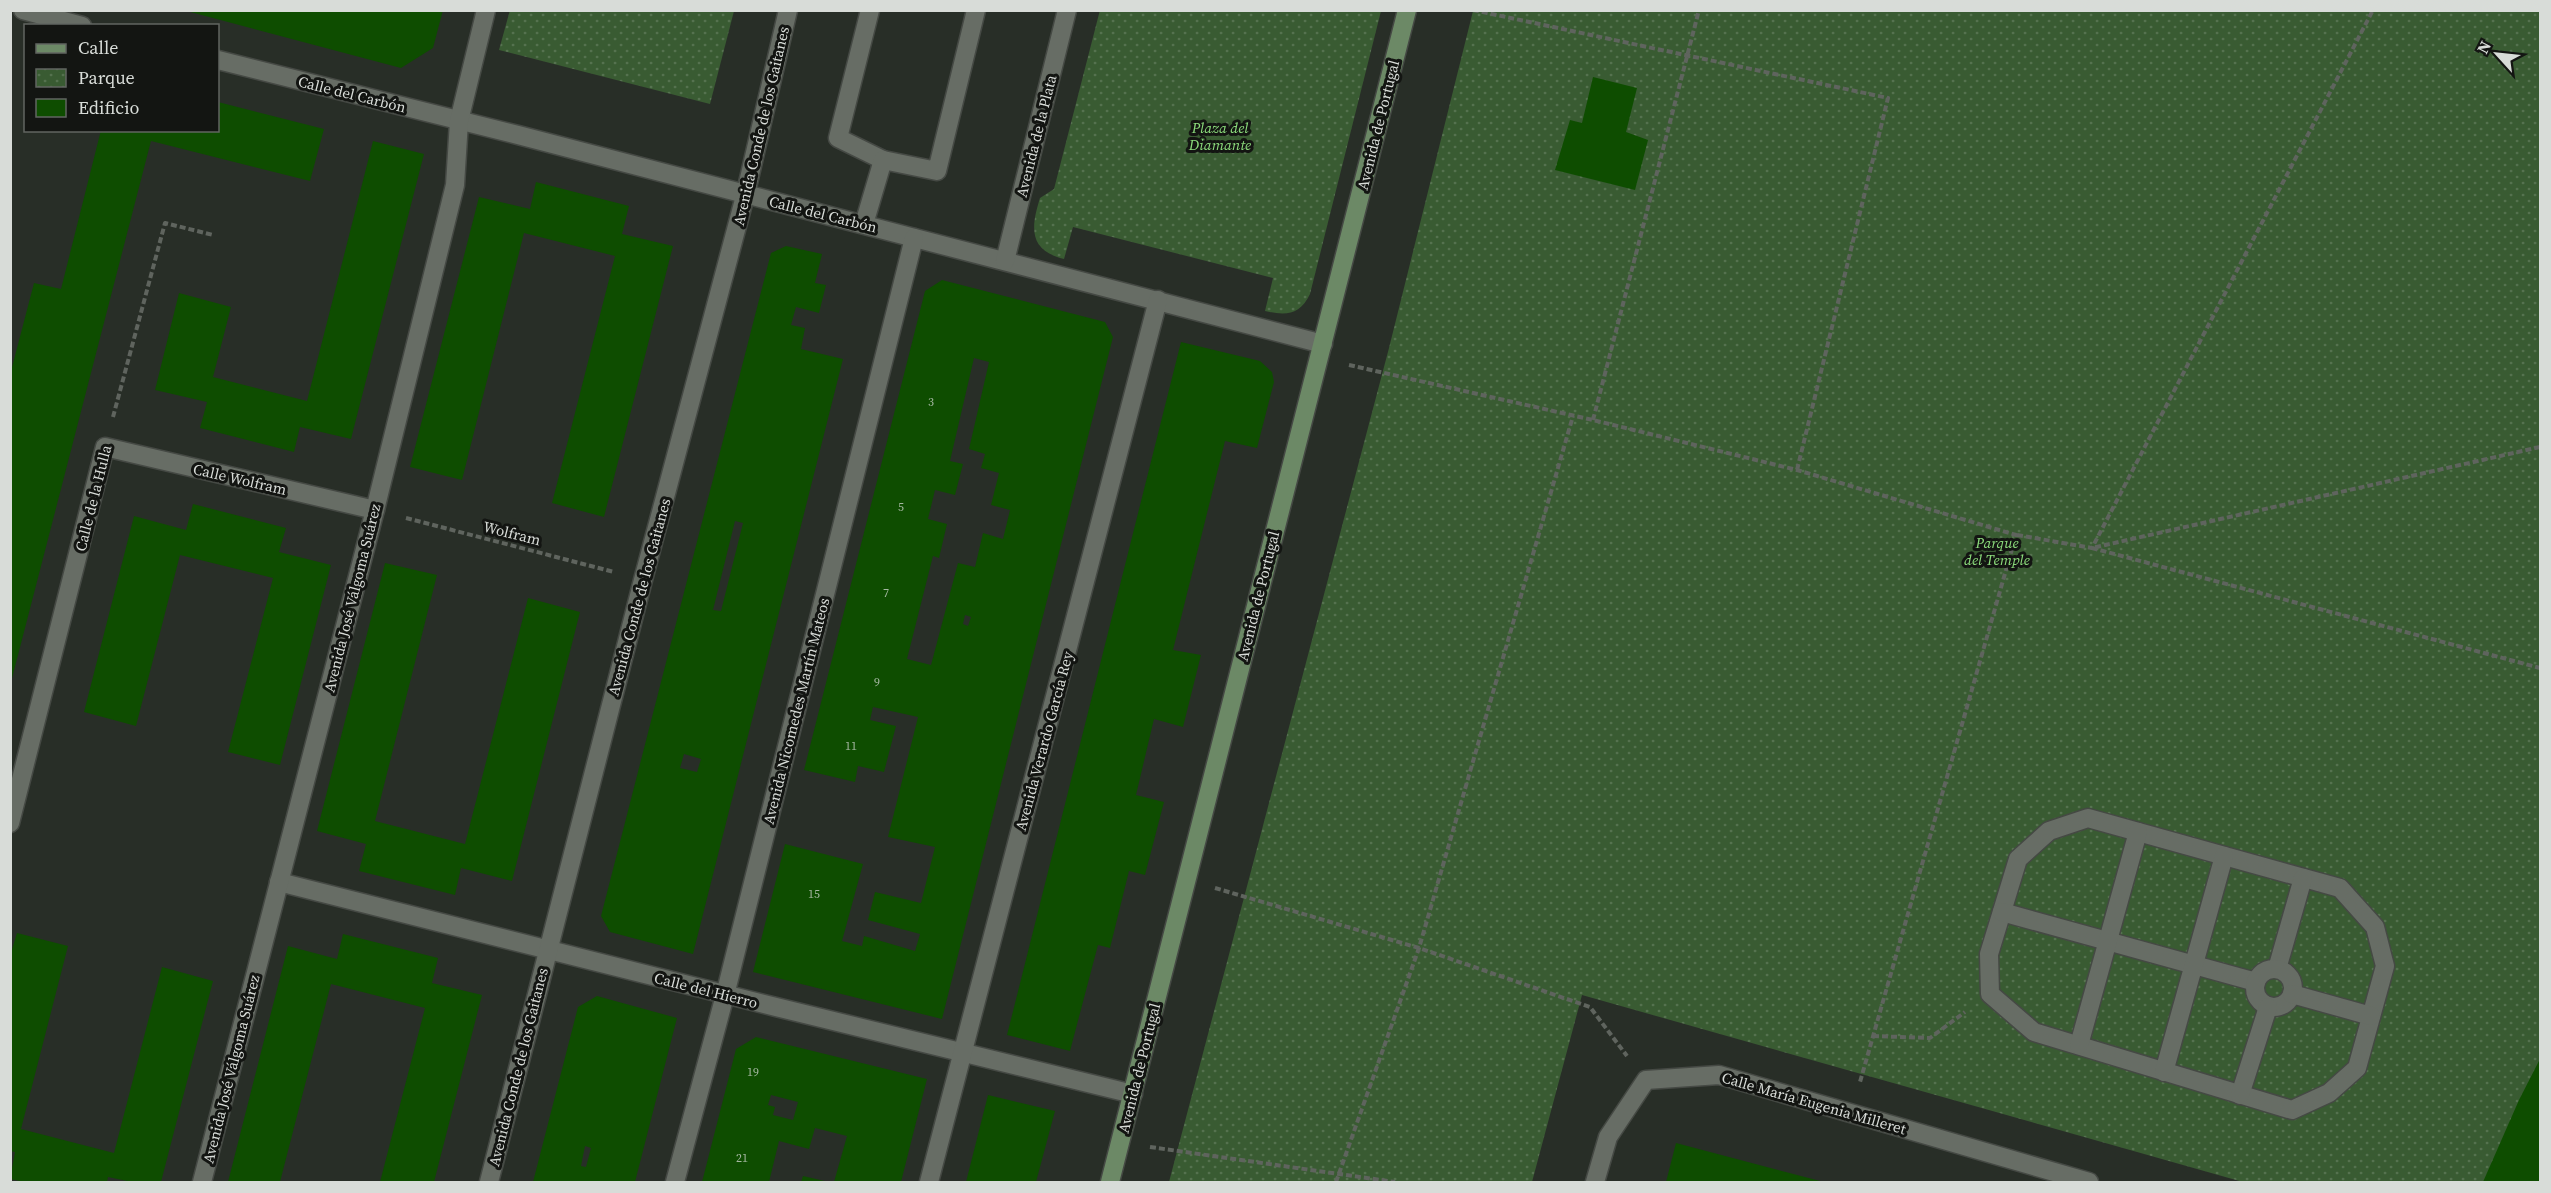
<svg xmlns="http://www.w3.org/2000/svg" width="2551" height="1193" viewBox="0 0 2551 1193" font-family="'Source Serif 4',serif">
  <defs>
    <pattern id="park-dots" width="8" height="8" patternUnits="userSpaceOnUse" patternTransform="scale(1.5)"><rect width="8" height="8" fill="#395b32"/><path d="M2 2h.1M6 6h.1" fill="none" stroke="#55724f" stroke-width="1.8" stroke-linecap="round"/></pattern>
  </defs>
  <rect width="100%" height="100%" fill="#282e27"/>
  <g fill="url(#park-dots)">
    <path d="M510,10h224v1l-24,93 -211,-54z"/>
    <path d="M1100,10l281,1 -71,283c-10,21 -24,22 -45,17l8,-33 -200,-51 -9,32c-36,-9 -33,-32 -24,-61l14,-9z"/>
    <path d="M1473,11h1067v1171h-297l-661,-187 -50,187h-363l220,-834z"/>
  </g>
  <g fill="#0e4d00" fill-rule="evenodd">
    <path d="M183,10h260l-10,38 -32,20z"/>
    <path d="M1593,77l44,11 -11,44 22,8 -13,50 -80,-20 15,-50 12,3z"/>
    <path d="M218,102l106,27 -14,52 -159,-40 -141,545v-311l24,-92 27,6 40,-159h117z"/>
    <path d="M373,141l51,13 -73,285 -51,-12 -6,25 -94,-24 7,-26 -52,-12 24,-97 52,14 -18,70 94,24z"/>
    <path d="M536,182l93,24 -7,28 51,12 -69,271 -52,-14 63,-247 -91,-23 -62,247 -52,-13 69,-270 51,12z"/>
    <path d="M786,246l36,8 -7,29 11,2 -7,28 -23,-6 -5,18 14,3 -4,21 42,10 -150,595 -83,-22 -9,-16 170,-663zM735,521l8,2 -22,88 -8,-1zM684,754l17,5 -4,13 -17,-4z"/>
    <path d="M942,280l163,42 8,15 -171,682 -189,-47 32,-128 78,20 -21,77 20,5 2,-10 51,15 5,-17 -52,-14 7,-28 46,11 14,-56 -47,-10 30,-120 -45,-10 -3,13 26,6 -12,46 -26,-6 -3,16 -51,-12 121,-479zM974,358l15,4 -20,87 16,5 -4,14 18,5 -8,32 19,5 -7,29 -20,-6 -8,34 -17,-4 -27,102 -24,-6 26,-103 6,2 8,-34 -19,-5 7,-29 20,5 8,-31 -13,-3zM965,615l6,2 -3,9 -5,-2z"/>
    <path d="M1181,342l79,19 12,11 2,10 -17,66 -32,-7 -52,209 28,5 -18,72 -29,-8 -18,76 28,7 -19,73 -16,-4 -19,77 -12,-3 -28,106 -63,-16z"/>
    <path d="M193,504l93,24 -7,24 52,13 -51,200 -52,-13 45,-174 -93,-23 -44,171 -52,-14 50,-196 52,14z"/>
    <path d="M385,563l52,12 -62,246 90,23 63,-246 52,14 -68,269 -51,-13 -6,27 -96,-24 7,-27 -49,-13z"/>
    <path d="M17,933l51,13 -47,183 93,24 48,-186 51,14 -52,201h-29l-24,-5 -1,5h-82l-15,-3 5,-27 -5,-1v-195z"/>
    <path d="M343,934l95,24 -6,25 50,12 -48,187h-54l45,-174 -94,-24 -51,198h-52l60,-236 49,13z"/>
    <path d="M597,996l80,22 -42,164h-102l45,-175zM585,1146l6,2 -5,19 -5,-1z"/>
    <path d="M756,1037l171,42 -26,103h-67l13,-46 -32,-8 -6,21 -30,-8 -10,41h-67l34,-133zM771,1095l27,7 -5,18 -20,-5 2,-8 -7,-2z"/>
    <path d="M2540,1059v123h-57l36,-82z"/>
    <path d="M988,1095l67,16 -19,71h-70z"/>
    <path d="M1676,1143l148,39h-158z"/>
    <path d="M803,1176l26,6h-28z"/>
  </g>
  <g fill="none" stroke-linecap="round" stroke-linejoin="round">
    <g stroke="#454944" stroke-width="21">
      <g id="minor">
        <path d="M23,10l59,16"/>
        <path d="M870,10l-32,128 45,22"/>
        <path d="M218,60l300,75 805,209"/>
        <path d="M864,224l19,-64 54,11 39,-161"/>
        <path d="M1005,261l62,-251"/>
        <path d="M2088,818l252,70 35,39 10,39 -28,102 -28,25 -37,17 -258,-78 -44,-38 -1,-40 29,-95 31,-28z"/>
        <path d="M10,823l95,-376 270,63"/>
        <path d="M279,882l497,125 357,87"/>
        <path d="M2002,912l254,70"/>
        <path d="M2277,969l26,-91"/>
        <circle cx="2274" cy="988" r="19"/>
        <path d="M2292,994l79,22"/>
        <path d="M2079,1045l59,-213"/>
        <path d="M2164,1072l60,-216"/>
        <path d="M2240,1095l28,-88"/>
        <path d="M202,1182l173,-672 80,-325 4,-64 27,-111"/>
        <path d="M489,1182l154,-602 102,-384 43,-186"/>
        <path d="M675,1182l50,-187 189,-757"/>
        <path d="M929,1182l229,-882"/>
        <path d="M1595,1182l13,-45 38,-57 73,-5 370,107"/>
      </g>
    </g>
    <g stroke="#454944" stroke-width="21">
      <path id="major" d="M1110,1182l297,-1172"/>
    </g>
    <g stroke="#5f645e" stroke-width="4" stroke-dasharray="6 3" stroke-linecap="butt">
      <path d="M1473,10l415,88 -91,372"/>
      <path d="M1349,365l244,55 204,50 219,65 -156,547"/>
      <path d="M113,417l52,-194 48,12"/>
      <path d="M1593,420l106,-410"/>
      <path d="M2540,447l-448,101 448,120"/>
      <path d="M406,518l208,54"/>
      <path d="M2017,535l75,13 281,-538"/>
      <path d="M1215,888l204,60 171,59 37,49"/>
      <path d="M1873,1036l57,2 35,-26"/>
      <path d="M1150,1147l245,35"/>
      <path d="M1336,1182l83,-234 154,-532"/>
    </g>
    <use href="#minor" stroke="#676d65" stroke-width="18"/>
    <use href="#major" stroke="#6c8966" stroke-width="18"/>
  </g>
  <g text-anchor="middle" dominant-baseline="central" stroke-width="6" stroke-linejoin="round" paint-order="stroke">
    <g font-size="12" fill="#a6b8a2">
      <text x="931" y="402">3</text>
      <text x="901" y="507">5</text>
      <text x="886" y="593">7</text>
      <text x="877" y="682">9</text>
      <text x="851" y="746">11</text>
      <text x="814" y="894">15</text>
      <text x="753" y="1072">19</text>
      <text x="742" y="1158">21</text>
    </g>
    <g font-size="15" fill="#d8dcd8" stroke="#131512">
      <text transform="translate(352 94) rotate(14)">Calle del Carbón</text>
      <text transform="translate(1378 125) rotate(-76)">Avenida de Portugal</text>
      <text transform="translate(761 126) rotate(-77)">Avenida Conde de los Gaitanes</text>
      <text transform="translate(1036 136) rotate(-76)">Avenida de la Plata</text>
      <text transform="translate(823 214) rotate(14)">Calle del Carbón</text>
      <text transform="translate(240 479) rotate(13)">Calle Wolfram</text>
      <text transform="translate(93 498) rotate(-76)">Calle de la Hulla</text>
      <text transform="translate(512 533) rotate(14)">Wolfram</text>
      <text transform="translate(1258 596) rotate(-76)">Avenida de Portugal</text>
      <text transform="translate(639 597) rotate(-75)">Avenida Conde de los Gaitanes</text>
      <text transform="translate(352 598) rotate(-76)">Avenida José Válgoma Suárez</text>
      <text transform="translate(796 711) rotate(-76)">Avenida Nicomedes Martín Mateos</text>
      <text transform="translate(1044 741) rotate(-75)">Avenida Verardo García Rey</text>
      <text transform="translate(706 990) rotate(14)">Calle del Hierro</text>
      <text transform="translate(518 1067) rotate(-76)">Avenida Conde de los Gaitanes</text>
      <text transform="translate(1139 1068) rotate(-76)">Avenida de Portugal</text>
      <text transform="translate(231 1069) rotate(-76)">Avenida José Válgoma Suárez</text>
      <text transform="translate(1814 1103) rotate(16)">Calle María Eugenia Milleret</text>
    </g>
    <g font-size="15" font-style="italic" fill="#8cdc7c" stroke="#131512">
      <text x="1220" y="127">Plaza del<tspan x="1220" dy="17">Diamante</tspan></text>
      <text x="1997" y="542">Parque<tspan x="1997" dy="17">del Temple</tspan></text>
    </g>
  </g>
  <rect width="2551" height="1193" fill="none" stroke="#d8dcd8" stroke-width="24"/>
  <rect x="24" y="24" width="195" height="108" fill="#131512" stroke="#626561" stroke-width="1.5"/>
  <rect x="36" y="44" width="30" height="9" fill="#6c8966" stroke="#626561" stroke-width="1.5"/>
  <text x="78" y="54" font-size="18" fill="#d8dcd8">Calle</text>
  <rect x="36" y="69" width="30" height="18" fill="url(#park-dots)" stroke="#626561" stroke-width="1.5"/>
  <text x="78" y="84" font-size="18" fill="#d8dcd8">Parque</text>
  <rect x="36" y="99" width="30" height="18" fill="#0e4d00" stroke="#626561" stroke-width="1.5"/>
  <text x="78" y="114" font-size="18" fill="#d8dcd8">Edificio</text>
  <g transform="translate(2497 54) rotate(297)" stroke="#131512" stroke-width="4.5" paint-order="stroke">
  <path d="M0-4.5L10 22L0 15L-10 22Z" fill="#d8dcd8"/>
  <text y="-9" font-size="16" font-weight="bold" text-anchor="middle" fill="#d8dcd8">N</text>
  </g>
</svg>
